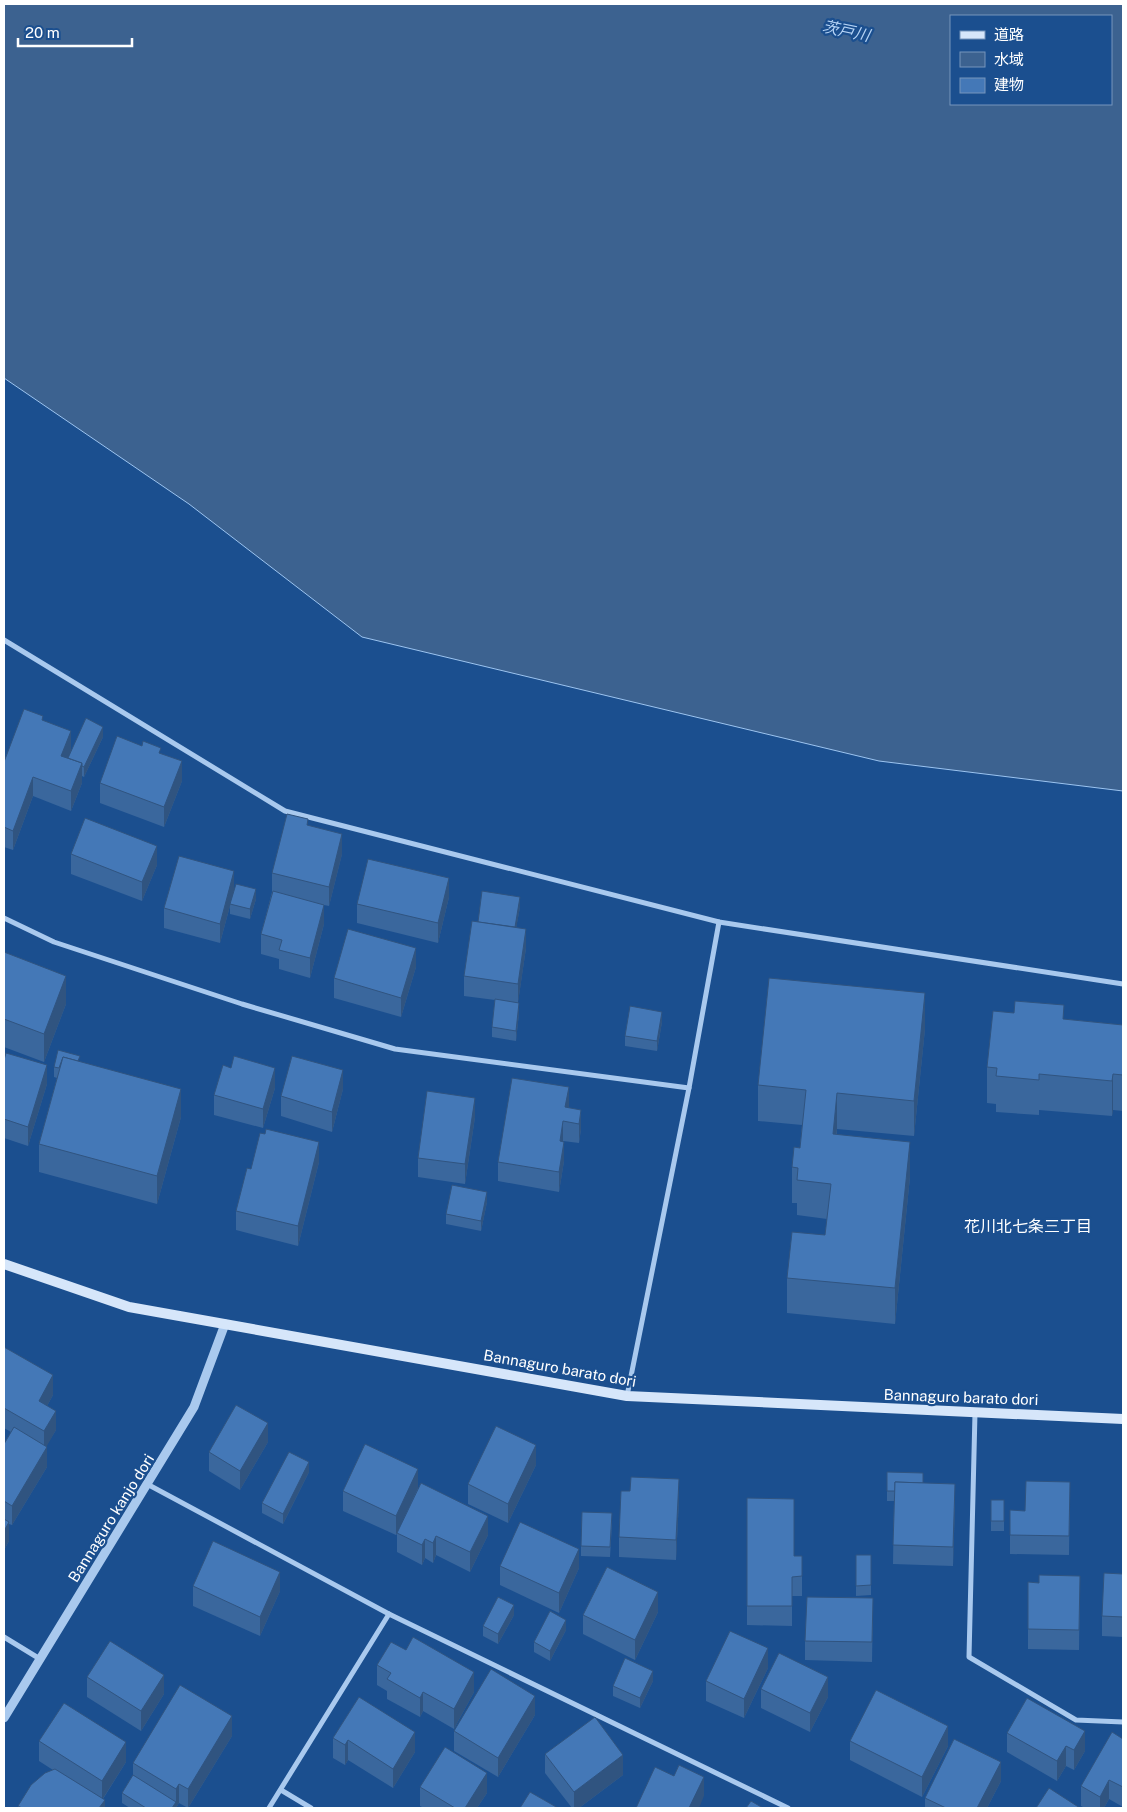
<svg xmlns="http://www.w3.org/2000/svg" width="1127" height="1812" viewBox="0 0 1127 1812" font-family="'Public Sans','Noto Sans JP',sans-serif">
  <rect width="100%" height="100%" fill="#1b4f8f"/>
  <path fill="#3c6290" stroke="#9cc4f0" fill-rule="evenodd" d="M4,4h1119v787l-244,-30 -517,-124 -173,-133 -185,-126zM951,16h160v88h-160z"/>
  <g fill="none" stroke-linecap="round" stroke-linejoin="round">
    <g stroke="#a9c9ee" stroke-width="5">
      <path d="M4,640l281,171 434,111 404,62"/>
      <path d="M4,918l50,24 188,62 153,45 294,39"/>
      <path d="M627,1396l62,-308 30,-166"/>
      <path d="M975,1413l-6,244 107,63 47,2"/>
      <path d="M147,1484l242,130 399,194"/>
      <path d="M4,1637l36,22"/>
      <path d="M281,1790l30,18"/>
      <path d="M269,1808l120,-194"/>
    </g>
    <path stroke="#a9c9ee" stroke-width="9" d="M4,1718l190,-311 31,-83"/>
    <path stroke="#d6e6fa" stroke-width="10" d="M4,1264l125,43 498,89 496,23"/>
  </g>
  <g fill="#3a679d">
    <path d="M43,721l28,30 -3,7 35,-21 -19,40 -2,-1v7l-11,28 -38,-15 -20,54 -9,-3v-85z"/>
    <path d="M161,754l21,27 -18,46 -64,-24v-20z"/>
    <path d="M308,826l34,28 -13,52 -5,-1v19l-14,54 -31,-9v-10l-18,-5v-20l11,-42v-19z"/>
    <path d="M71,854l86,11 -15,36 -71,-27z"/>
    <path d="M234,889l22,10 -6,20 -20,-5v-8l-10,37 -56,-15v-20z"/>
    <path d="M449,897l-11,46 -81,-20v-19z"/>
    <path d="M520,907l-4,21 10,20 -8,54 1,11 -3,28 -24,-4v-10l3,-27 -31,-4v-20l14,-54z"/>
    <path d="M4,952l62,52 -22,58 -40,-15z"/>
    <path d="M416,967l-15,50 -67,-19v-20z"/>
    <path d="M1064,1019l59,6v86l-10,-1 -1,6 -73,-6v5l-43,-3v-8l-9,-1v-36z"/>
    <path d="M662,1022l-5,29 -32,-5v-10z"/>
    <path d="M925,1029l-11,107 -77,-7v5l73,43 -15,147 -108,-11v-35l38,-43 2,-16 -30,-4v-12h-5v-36l8,-19 2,-23 -44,-4v-36z"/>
    <path d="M4,1060l43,24 -19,62 -24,-8z"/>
    <path d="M80,1062l101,55 -24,87 -118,-32v-28l18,-66 -3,-1v-10z"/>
    <path d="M231,1068l44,20 -12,40 -49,-13v-20z"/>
    <path d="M343,1089l-11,43 -51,-16v-20z"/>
    <path d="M568,1108l13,2v19l-2,14 -16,-2 1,20 -5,31 -61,-11v-19z"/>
    <path d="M475,1117l-10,67 -47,-7v-19z"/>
    <path d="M319,1162l-21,84 -62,-16v-19l15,-42z"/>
    <path d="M487,1202l-6,29 -35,-7v-10z"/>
    <path d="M4,1347l49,48 -6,11 9,24 -10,16 1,21 -35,58 -3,-1v17l-5,9v-106l7,-12 -7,-4z"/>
    <path d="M268,1442l-28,48 -31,-19v-19z"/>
    <path d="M536,1465l-28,58 -40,-19v-20z"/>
    <path d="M309,1472l-26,52 -21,-11v-10z"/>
    <path d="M887,1472l36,11 32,21 -2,62 -60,-2 1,-63h-7z"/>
    <path d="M1070,1482l-1,73 -59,-1v-44l15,1z"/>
    <path d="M418,1488l70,47 -18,37 -34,-17 -3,8 -8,-5 -3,7 -25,-13v-18l-1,1 -53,-24v-20z"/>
    <path d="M747,1498l47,58h8v40h-10v30l-45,-1z"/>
    <path d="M679,1499l-3,61 -57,-3v-20z"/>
    <rect x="991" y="1500" width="13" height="31"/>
    <path d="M612,1523l-2,34 -29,-1v-10z"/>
    <path d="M856,1555h15v40l-15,1z"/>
    <path d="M500,1566l79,2 -20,45 -59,-28z"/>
    <path d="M1123,1574v63l-21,-1v-20z"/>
    <path d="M1080,1576l-1,74 -51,-1v-67l11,1z"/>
    <path d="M193,1586l87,5 -20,45 -67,-30z"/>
    <path d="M873,1598l-1,64 -67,-2v-19z"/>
    <path d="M658,1612l-23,48 -52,-26v-19z"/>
    <path d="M514,1615l-16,29 -15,-8v-10z"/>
    <path d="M566,1630l-16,31 -16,-9v-10z"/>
    <path d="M377,1665l97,27 -20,37 -31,-18 -3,6 -33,-18v-8l-10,-6z"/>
    <path d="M768,1668l-24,50 -38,-17v-20z"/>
    <path d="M87,1677l77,17 -23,37 -54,-34z"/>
    <path d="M653,1681l-13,27 -27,-12v-10z"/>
    <path d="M761,1689l67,8 -18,35 -49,-24z"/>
    <path d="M359,1697l56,55 -22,36 -45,-28 -3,5 -12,-7v-20z"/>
    <path d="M535,1715l-37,62 -44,-26v-20z"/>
    <path d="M1007,1733l78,18 -11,19 -8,-4 -9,15 -50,-29z"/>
    <path d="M232,1736l-44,72 -9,-5 -3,5h-46l-8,-5v-10l11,-18v-12z"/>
    <path d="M1123,1739v68l-14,-8 -5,9h-19l-4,-2v-20z"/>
    <path d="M39,1741l87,21 -23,37 2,9h-87v-2l35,-36 -14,-9z"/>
    <path d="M850,1741l98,5 -26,51 -72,-37z"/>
    <path d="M545,1754l78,21 -44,33h-7l-27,-35z"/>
    <path d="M1001,1781l-14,27h-62v-10z"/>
    <path d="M420,1787l67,6 -10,15h-53l-4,-2z"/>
  </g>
  <g fill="#305480">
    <path d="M103,727v10l-19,40v-10z"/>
    <path d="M71,731v20l-10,24v-19z"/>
    <path d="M182,761v20l-18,46v-20z"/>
    <path d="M82,763v20l-11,28v-20z"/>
    <path d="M33,777v19l-20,54v-19z"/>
    <path d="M342,834v20l-13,52v-19z"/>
    <path d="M157,846v19l-15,36v-19z"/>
    <path d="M234,871v20l-14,52v-19z"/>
    <path d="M449,878v19l-11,46v-20z"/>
    <path d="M256,889v10l-6,20v-10z"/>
    <path d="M520,897v10l-6,34v-10z"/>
    <path d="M324,905v19l-14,54v-20z"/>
    <path d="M526,929v19l-8,55v-19z"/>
    <path d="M416,948v19l-15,50v-19z"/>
    <path d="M66,976v28l-22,58v-28z"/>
    <path d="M925,993v36l-11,107v-35z"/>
    <path d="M519,1003v10l-3,28v-10z"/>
    <path d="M662,1012v10l-5,29v-10z"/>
    <path d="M47,1065v19l-19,62v-19z"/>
    <path d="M275,1068v20l-12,40v-19z"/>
    <path d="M343,1070v19l-11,43v-20z"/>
    <path d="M1113,1074v36l-1,6v-35z"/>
    <path d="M569,1087v20l-3,15 -1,-15z"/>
    <path d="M181,1089v28l-24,87v-28z"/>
    <path d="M837,1093v36l-4,40v-35z"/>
    <path d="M475,1098v19l-10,67v-20z"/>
    <path d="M581,1110v19l-2,14v-19z"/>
    <path d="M563,1121v20l-3,20v-20z"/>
    <path d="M319,1142v20l-21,84v-20z"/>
    <path d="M564,1142v19l-5,31v-20z"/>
    <path d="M910,1142v35l-15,147v-36z"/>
    <path d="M487,1192v10l-6,29v-10z"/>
    <path d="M53,1375v20l-14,26v-20z"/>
    <path d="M56,1411v19l-12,21v-20z"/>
    <path d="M268,1423v19l-28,48v-19z"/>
    <path d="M536,1445v20l-28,58v-19z"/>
    <path d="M47,1447v20l-35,58v-19z"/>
    <path d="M309,1462v10l-26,52v-10z"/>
    <path d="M418,1469v19l-21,45 -1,2v-19z"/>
    <path d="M679,1479v20l-3,61v-20z"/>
    <path d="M955,1484v20l-2,62v-19z"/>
    <path d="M488,1516v19l-18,37v-20z"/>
    <path d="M9,1522v19l-5,9v-19z"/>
    <path d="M436,1536v19l-3,8v-20z"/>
    <path d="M425,1539v19l-3,7v-20z"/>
    <path d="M579,1549v19l-20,45v-20z"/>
    <path d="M280,1572v19l-20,45v-19z"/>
    <path d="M658,1592v20l-23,48v-20z"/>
    <path d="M514,1605v10l-16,29v-10z"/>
    <path d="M566,1620v10l-16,31v-10z"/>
    <path d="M768,1648v20l-24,50v-19z"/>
    <path d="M653,1671v10l-13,27v-10z"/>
    <path d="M474,1672v20l-20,37v-20z"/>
    <path d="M164,1675v19l-23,37v-20z"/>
    <path d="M828,1677v20l-18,35v-19z"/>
    <path d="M423,1692v19l-3,6v-19z"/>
    <path d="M535,1696v19l-37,62v-19z"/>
    <path d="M232,1716v20l-44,72v-19z"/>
    <path d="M948,1726v20l-26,51v-20z"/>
    <path d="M1085,1731v20l-11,19v-20z"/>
    <path d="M415,1732v20l-22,36v-19z"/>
    <path d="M348,1740v20l-3,5v-20z"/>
    <path d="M126,1742v20l-24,38v-19z"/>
    <path d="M1066,1746v20l-9,15v-20z"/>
    <path d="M623,1755v20l-44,33h-5v-16z"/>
    <path d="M1001,1762v19l-14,27h-10z"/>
    <path d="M487,1773v20l-10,15h-12z"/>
    <path d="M704,1777v19l-5,12h-10z"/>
    <path d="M1109,1780v19l-5,9h-4v-11z"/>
    <path d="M179,1784v19l-3,5v-19z"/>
    <path d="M105,1800v8h-6z"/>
    <path d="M176,1802v6h-4z"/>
  </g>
  <g fill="#4478b7" stroke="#305480">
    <path d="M24,709l19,7 -1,4 29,11 -10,25 21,7 -11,28 -38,-14 -20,54 -9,-4v-65z"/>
    <path d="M86,718l17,9 -19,40 -2,-1v-3l-14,-5z"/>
    <path d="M117,736l25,10 1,-5 18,7 -2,5 23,8 -18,46 -64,-24z"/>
    <path d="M287,814l21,5 -1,6 35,9 -13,53 -57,-14z"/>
    <path d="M85,818l72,28 -15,36 -71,-28z"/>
    <path d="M179,856l55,15 -14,53 -56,-16z"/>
    <path d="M368,859l81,19 -11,45 -81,-19z"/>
    <path d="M236,884l20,5 -6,20 -20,-5z"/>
    <path d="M273,891l51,14 -14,53 -31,-8 3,-10 -21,-6z"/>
    <path d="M482,891l38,6 -5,30 -37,-5z"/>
    <path d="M472,921l54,8 -8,55 -54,-8z"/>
    <path d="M348,929l68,19 -15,50 -67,-20z"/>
    <path d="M4,952l62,24 -22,58 -40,-15z"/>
    <path d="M769,978l156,15 -11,108 -77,-8 -4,41 77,8 -15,146 -108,-10 5,-46 33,3 6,-51 -34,-4 1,-12 -6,-1 2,-20 6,1 6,-58 -48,-5z"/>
    <path d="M495,999l24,4 -3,28 -24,-4z"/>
    <path d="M1015,1001l49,4 -1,14 60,6v50l-10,-1 -1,7 -73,-7v6l-43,-4 1,-8 -10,-1 6,-56 21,2z"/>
    <path d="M630,1006l32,6 -5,29 -32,-5z"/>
    <path d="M58,1050l22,6 -2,5 -15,-4 -4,11 -5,-1z"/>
    <path d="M6,1053l41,12 -19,62 -24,-8v-59z"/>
    <path d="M234,1056l41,12 -12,41 -49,-14 9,-30 8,3z"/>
    <path d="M292,1056l51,14 -11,42 -51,-16z"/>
    <path d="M63,1057l118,32 -24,87 -118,-32z"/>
    <path d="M512,1078l57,9 -4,20 16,3 -2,14 -16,-3 -3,20 4,1 -5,30 -61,-10z"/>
    <path d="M427,1091l48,7 -10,66 -47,-6z"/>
    <path d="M266,1129l53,13 -21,84 -62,-15 11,-43 4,1 9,-36 5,1z"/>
    <path d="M452,1185l35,7 -6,29 -35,-7z"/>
    <path d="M4,1347l49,28 -14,26 17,10 -12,20 -40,-23z"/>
    <path d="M236,1405l32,18 -28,48 -31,-19z"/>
    <path d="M496,1426l40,19 -28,59 -40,-20z"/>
    <path d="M14,1427l33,20 -35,59 -8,-5v-57z"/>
    <path d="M365,1444l53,25 -22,47 -53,-25z"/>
    <path d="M289,1452l20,10 -26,52 -21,-11z"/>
    <path d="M887,1472l36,1v10l-28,-1v9h-8z"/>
    <path d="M631,1477l48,2 -3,61 -57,-3 2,-46h9z"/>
    <path d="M1026,1481l44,1 -1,54 -59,-1v-25l15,1z"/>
    <path d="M895,1482l60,2 -2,63 -60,-2z"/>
    <path d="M421,1483l67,33 -18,36 -34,-16 -3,7 -8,-4 -3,6 -25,-12z"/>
    <path d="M747,1498l47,1v57h8v20l-10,1v29h-45z"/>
    <rect x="991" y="1500" width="13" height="21"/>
    <path d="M582,1512l30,1 -2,34 -29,-1z"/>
    <path d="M4,1519l5,3 -5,9z"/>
    <path d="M520,1522l59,27 -20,44 -59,-27z"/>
    <path d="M213,1541l67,31 -20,45 -67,-31z"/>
    <path d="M856,1555h15v30l-15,1z"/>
    <path d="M607,1567l51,25 -23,48 -52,-25z"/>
    <path d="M1104,1573l19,1v43l-21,-1z"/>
    <path d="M1039,1575l41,1 -1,54 -51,-1v-47l11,1z"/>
    <path d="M498,1597l16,8 -16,29 -15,-8z"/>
    <path d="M807,1597l66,1 -1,44 -67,-1z"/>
    <path d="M550,1611l16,9 -16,31 -16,-9z"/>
    <path d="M730,1631l38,17 -24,51 -38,-18z"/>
    <path d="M413,1637l61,35 -20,37 -31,-17 -3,6 -33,-19 4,-6 -14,-8 14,-23 15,8z"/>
    <path d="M110,1641l54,34 -23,36 -54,-34z"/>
    <path d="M779,1653l49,24 -18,36 -49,-24z"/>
    <path d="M625,1658l28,13 -13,27 -27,-12z"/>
    <path d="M491,1669l44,27 -37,62 -44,-27z"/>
    <path d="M180,1685l52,31 -44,73 -9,-5 -3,5 -43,-26z"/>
    <path d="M876,1690l72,36 -26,51 -72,-36z"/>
    <path d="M359,1697l56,35 -22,37 -45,-29 -3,5 -12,-7z"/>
    <path d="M1027,1698l58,33 -11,19 -8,-4 -9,15 -50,-28z"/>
    <path d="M64,1703l62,39 -24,39 -63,-40z"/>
    <path d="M595,1717l28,38 -49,37 -29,-38z"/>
    <path d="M1112,1732l11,7v48l-14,-7 -9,17 -19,-11z"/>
    <path d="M954,1739l47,23 -24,46h-31l-21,-10z"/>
    <path d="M445,1747l42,26 -22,35h-10l-35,-21z"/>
    <path d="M679,1765l25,12 -15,31h-53l19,-41 19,9z"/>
    <path d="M55,1769l50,31 -6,8h-77l-4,-2 13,-21 14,-12z"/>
    <path d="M133,1775l43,27 -4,6h-26l-24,-15z"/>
    <path d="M1049,1788l31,20h-44z"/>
    <path d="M530,1792l28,16h-38z"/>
    <path d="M751,1801l12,7h-17z"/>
  </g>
  <g text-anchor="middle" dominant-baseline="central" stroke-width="4.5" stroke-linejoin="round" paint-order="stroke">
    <g font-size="15" fill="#fff" stroke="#1b4f8f">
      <text transform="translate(560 1368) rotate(10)">Bannaguro barato dori</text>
      <text transform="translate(961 1397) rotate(2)">Bannaguro barato dori</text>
      <text transform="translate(111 1518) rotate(-58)">Bannaguro kanjo dori</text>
    </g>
    <g font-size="16" font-style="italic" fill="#b5d3f5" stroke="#1b4f8f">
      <text transform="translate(846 31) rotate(12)">茨戸川</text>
    </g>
    <g font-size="16" fill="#fff" stroke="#1b4f8f">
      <text x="1028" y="1226">花川北七条三丁目</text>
    </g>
  </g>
  <rect width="1127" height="1812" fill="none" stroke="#ffffff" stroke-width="10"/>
  <rect x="950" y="15" width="162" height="90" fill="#1b4f8f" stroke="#7695bc"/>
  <rect x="960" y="31" width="25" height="8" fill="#d6e6fa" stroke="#7695bc"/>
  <text x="994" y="40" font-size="15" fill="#ffffff">道路</text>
  <rect x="960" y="52" width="25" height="15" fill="#3c6290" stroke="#7695bc"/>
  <text x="994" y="65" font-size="15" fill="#ffffff">水域</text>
  <rect x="960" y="78" width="25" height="15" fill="#4478b7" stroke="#7695bc"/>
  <text x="994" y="90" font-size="15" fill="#ffffff">建物</text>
  <path d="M18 38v8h114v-8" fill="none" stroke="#ffffff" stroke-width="2.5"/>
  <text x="25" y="38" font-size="15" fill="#ffffff" stroke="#1b4f8f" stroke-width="4" paint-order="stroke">20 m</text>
</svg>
